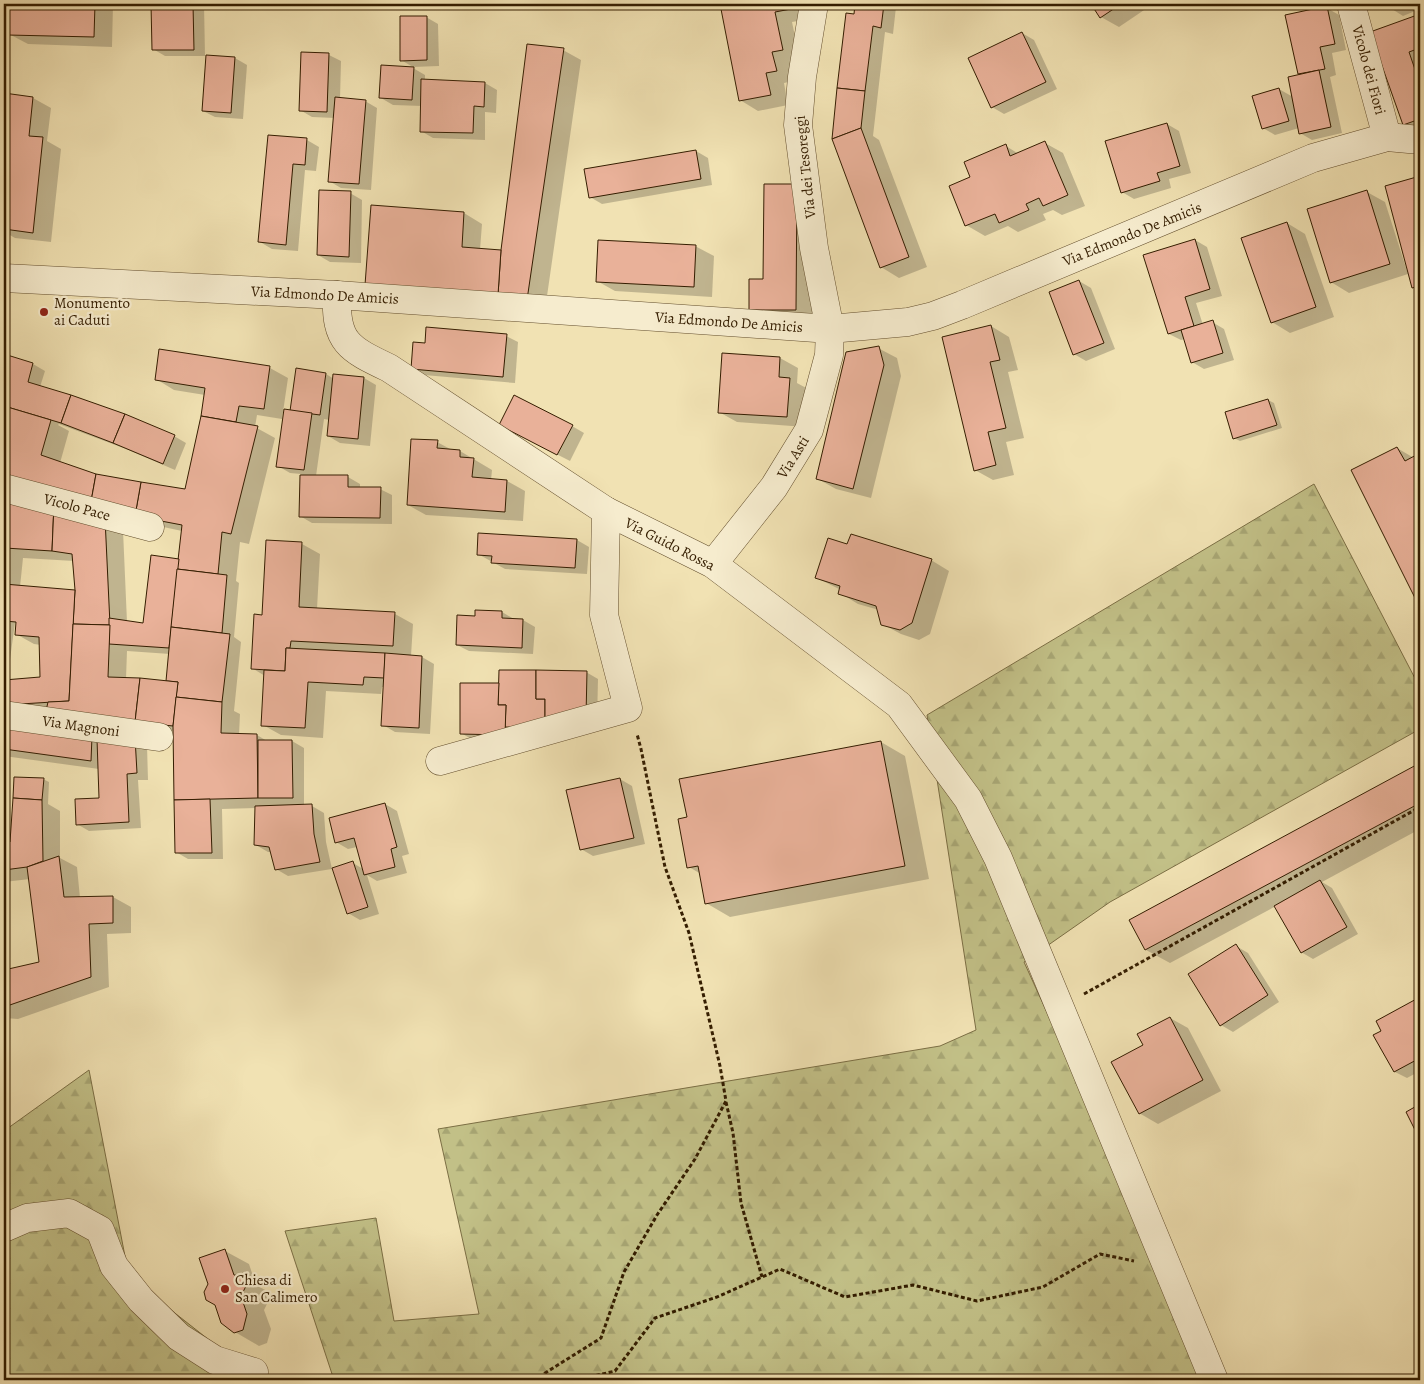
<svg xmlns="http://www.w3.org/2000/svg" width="1424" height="1384" viewBox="0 0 1424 1384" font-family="Alegreya,serif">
  <defs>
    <pattern id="forest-firs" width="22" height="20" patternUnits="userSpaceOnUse" patternTransform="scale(1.25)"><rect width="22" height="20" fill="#c2c087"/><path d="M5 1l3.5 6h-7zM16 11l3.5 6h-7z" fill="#a7a573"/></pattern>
  </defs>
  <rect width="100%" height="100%" fill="#f1e2b3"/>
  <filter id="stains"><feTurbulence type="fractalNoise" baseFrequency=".004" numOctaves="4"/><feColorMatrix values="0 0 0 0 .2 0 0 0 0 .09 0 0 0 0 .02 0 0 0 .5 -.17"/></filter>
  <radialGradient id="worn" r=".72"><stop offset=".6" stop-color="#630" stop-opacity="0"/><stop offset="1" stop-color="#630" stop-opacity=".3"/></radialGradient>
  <g fill="url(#forest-firs)" stroke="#7b6e44">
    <path d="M1314,484l106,204v41l-310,173 -86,60 88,193 88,225h-866l-49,-149 91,-13 18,103 85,-7 -41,-185 502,-83 36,-16 -49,-315z"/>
    <path d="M89,1070l40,207 131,103h-256v-249z"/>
  </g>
  <g fill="#0003" fill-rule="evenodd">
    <path d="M10,4h103l-1,43 -84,-3 -19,-10z"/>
    <path d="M152,4h52l1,52h-40l-12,-7z"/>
    <path d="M721,4h85l3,15 -17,3 8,38 -10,2 4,19 -10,2 4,22 -30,6 -18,-11z"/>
    <path d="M856,4h35l5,3 -3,27 -8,-2 -12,104 6,4 48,127 -28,11 -18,-11 -48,-128z"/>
    <path d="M1093,4h60l-34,23 -18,-10z"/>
    <path d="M1159,4h17l-10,4z"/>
    <path d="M1384,4h36v5l-17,7z"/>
    <path d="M1327,8l12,7 7,35 -14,3 4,22 -6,2 12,56 -30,7 -12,-7 -1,-5 -24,7 -12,-7 16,-39 14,8 6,-22 -12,-59z"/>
    <path d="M1420,16v118l-16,-9 -32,-92z"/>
    <path d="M426,17l12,7 1,42 -26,1 -12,-7z"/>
    <path d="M1022,33l12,7 23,49 -53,25 -12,-7z"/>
    <path d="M563,50l18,10 -36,250 -161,-15 80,-82 18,11 -2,26 22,2z"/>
    <path d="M302,54l27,1 12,6 -1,38 25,2 12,7 -6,82 -30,-2 -12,-7 6,-63 -23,-1 -12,-7z"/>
    <path d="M235,58l12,7 -4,54 -28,-2 -12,-6z"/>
    <path d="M413,68l12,7v6l60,2 12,7 -1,23 -11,-1v28l-52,-2 -12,-7 1,-25 -29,-1 -12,-7z"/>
    <path d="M4,88v7l29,3 18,10 -4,33 14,8 -10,93 -36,-4 -7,-4 -1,22h-3z"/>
    <path d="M1167,124l12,7 12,42 -22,6 2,9 -37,11 -12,-7z"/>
    <path d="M269,136l38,4 12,7 -3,24 -11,-1 -7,81 -26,-2 -12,-7z"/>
    <path d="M1045,143l18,10 22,53 -23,9 -9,-5 -10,4 3,6 -28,12 -10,-6 -23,10 -19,-11 6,-47 34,-32 13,8z"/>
    <path d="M696,151l12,7 4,27 -110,19 -12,-7z"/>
    <path d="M1420,178v113l-7,-4 -26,-100z"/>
    <path d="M765,185l49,11v124h-46l-18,-11 14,-29z"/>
    <path d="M1367,192l18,10 23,72 -59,19 -18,-11z"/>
    <path d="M350,193l12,7 -1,63 -31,-1 -12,-7z"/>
    <path d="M1287,223l18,11 29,83 -44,16 -18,-11z"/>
    <path d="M1195,240l12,7 15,49 -26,7 7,22 9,-3 12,7 10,31 -30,9 -12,-7 -7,-23 -4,1 -12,-6z"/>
    <path d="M695,246l19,10 -2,41 -97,-6 -18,-10z"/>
    <path d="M1079,281l12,7 24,61 -29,12 -12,-7z"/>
    <path d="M991,326l18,11 9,33 -10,2 16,66 -18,4 8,33 -21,5 -18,-10z"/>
    <path d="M506,336l12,6 -3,41 -91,-8 -12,-7 14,-23z"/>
    <path d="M1420,342v9l-3,-7z"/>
    <path d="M878,348l19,10 4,18 -30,122 -35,-9 -18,-10z"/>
    <path d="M160,350l110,18 18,10 -6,41 -25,-4 -2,12 20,11 -26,106 -9,-2 -4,39 3,2 -5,54 7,5 -7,69 6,3 -1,21h18l10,6h25l12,7v58h8l12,7 2,29 6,27 -44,7 -12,-7 -4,-17h-4l-12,-7v-37l-34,1 1,50h-35l-12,-7 -2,-121 -170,-20v-218l119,37 4,92 18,2 34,-64 3,-29 -28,-6 -150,-42v-127l29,8 12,7 -5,16 134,49 12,7 -11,27 -49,-21 -67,-25 -1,1 11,6 -9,32 36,12 90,15 19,-95 -31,-5 -18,-11zM23,558l51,3 3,30 -57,-4zM15,623l2,1 -1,10 18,10 7,1v34l-34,2zM127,651l43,3 -3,28 -41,-3z"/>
    <path d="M780,358l18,10 -1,15 11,6 -3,38 -68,-5 -18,-10z"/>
    <path d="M297,370l29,4 8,5v-4l30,3 12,7 -6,61 -30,-3 -12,-7 2,-16 -6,-1 -8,57 32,1 12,7v4l20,1 12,6v29l-80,-1 -12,-7 1,-42 -11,-1 -12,-7 13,-54z"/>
    <path d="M1268,400l6,3 8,25 -42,13 -6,-3z"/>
    <path d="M572,426l12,7 -14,28 -57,-29z"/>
    <path d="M437,442l15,8 8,1 32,19 -1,10 16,1 18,10 -2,30 -97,-6 -18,-10z"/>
    <path d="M1397,448l17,10 6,-3v150l-68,-134z"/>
    <path d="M577,540l12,7 -2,27 -82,-5 -27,-15z"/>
    <path d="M268,542l34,2 18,10 -3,55 78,5 18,10 -2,32 11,1 12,7 -4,70 -35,-2 -12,-7 2,-38h-3l-1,7 -55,-3 -3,47 -42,-3 -18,-10 2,-49 -13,-8 12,-52z"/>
    <path d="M848,546l83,14 18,11 -19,63 -11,6 -18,-6 -19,-10 -3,-14 -21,-6 -18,-11 1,-3 -24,-12z"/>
    <path d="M502,612l12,7 9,1 12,7 -2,27 -64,-3 -12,-6 19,-28z"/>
    <path d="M586,672l12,7 -1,44 -124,17 -12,-7 39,-48z"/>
    <path d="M4,721l143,24 1,35h-10l3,48 -52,3 -12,-7 23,-25 -1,-30 -95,-13z"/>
    <path d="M881,742l24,14 24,123 -199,38 -24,-14 -5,-29 -12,-7v-49l-8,-38z"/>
    <path d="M1420,759v70l-98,53 10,6 26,46 -45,25 -12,-7 -25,-46 -106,57 -24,-13 -15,-30 288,-155 -2,-5z"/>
    <path d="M43,779l6,3 -1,22 12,7v47l17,9 3,31 33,-1 18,10v26l-24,1 2,53 -91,32 -14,-1v-47l36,-8 -10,-84 -26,3v-39h7z"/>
    <path d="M620,779l12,7 13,58 -52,12 -12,-7z"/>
    <path d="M385,804l12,7 12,43 -7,2 5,17 -30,8 -10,-6 12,39 -19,6 -12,-7 5,-50 10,6 -6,-22 -9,2 -12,-7z"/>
    <path d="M1236,946l12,7 31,49 -46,30 -12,-7z"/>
    <path d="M1420,998v73l-13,7 -12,-6 -13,-41 -5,-9z"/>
    <path d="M1170,1018l18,10 33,63 -63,33 -19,-11 6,-67z"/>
    <path d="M225,1251l24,13 7,21 11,6 2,9 -5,10 7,19 -4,14 -8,3 -24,-14z"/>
  </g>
  <g fill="#e9b199" stroke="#341d00">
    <path d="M9,4h86l-1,33 -86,-2z"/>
    <path d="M151,4h42l1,46h-42z"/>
    <path d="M720,4h70l1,5 -16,3 8,38 -11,2 5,19 -11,2 5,22 -32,6z"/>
    <path d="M855,4h29l-3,24 -8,-2 -8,65 -28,-3 9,-75 8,1z"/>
    <path d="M1091,4h30l-21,14z"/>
    <path d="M1327,6l8,38 -15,3 5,22 -27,5 -13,-59z"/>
    <path d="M1420,14v34l-11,4 11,32v35l-17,6 -33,-93z"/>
    <path d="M400,16h27v44l-27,1z"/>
    <path d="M1022,32l24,50 -55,26 -23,-50z"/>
    <path d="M527,44l37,4 -37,252 -29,-5 3,-45z"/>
    <path d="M301,52l28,1 -2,59 -28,-1z"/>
    <path d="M206,55l29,2 -4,56 -29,-2z"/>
    <path d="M381,65l33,2 -2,33 -33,-2z"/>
    <path d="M1319,70l12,57 -32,7 -11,-57z"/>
    <path d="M421,79l64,3 -1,25 -10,-1 -1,27 -53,-1z"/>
    <path d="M837,88l28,3 -4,37 -29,11z"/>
    <path d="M1279,88l10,33 -27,8 -10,-33z"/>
    <path d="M4,93l29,4 -4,39 14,1 -10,96 -29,-4z"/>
    <path d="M335,97l31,3 -7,84 -31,-2z"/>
    <path d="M1167,123l13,43 -23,7 3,8 -39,12 -16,-52z"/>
    <path d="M861,128l48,129 -29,11 -48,-129z"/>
    <path d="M268,135l39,3 -2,27 -12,-1 -7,81 -28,-3z"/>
    <path d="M1045,141l23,54 -25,11 -4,-8 -13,6 3,6 -30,13 -4,-9 -30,12 -16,-40 21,-9 -6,-15 42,-18 4,12z"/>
    <path d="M696,150l5,29 -112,19 -5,-29z"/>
    <path d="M1420,176v110l-8,2 -27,-102z"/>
    <path d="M764,184h33l-1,126h-47v-31h14z"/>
    <path d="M319,190l32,1 -2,66 -32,-2z"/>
    <path d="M1367,190l23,74 -60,19 -23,-74z"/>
    <path d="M371,205l93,7 -2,35 39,3 -3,45 -133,-10z"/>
    <path d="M1287,222l29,85 -45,16 -30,-85z"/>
    <path d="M1195,239l15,50 -25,8 9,29 -26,8 -25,-79z"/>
    <path d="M598,240l98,5 -2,42 -98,-5z"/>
    <path d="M1079,280l25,63 -31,12 -24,-63z"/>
    <path d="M1213,320l10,33 -32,10 -10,-33z"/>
    <path d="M991,325l9,35 -10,2 16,66 -18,4 8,33 -22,6 -32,-134z"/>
    <path d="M426,327l81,7 -4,43 -92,-8 2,-27 12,1z"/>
    <path d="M879,346l5,19 -31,124 -37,-10 30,-127z"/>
    <path d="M159,349l111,17 -6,43 -25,-3 -3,16 -35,-6 4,-28 -50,-8z"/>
    <path d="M722,353l58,4 -1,20 11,1 -3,39 -69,-4z"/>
    <path d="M4,354l29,9 -5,19 43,13 -10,28 -57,-17z"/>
    <path d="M296,368l30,5 -6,42 -30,-4z"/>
    <path d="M333,374l31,3 -6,62 -31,-3z"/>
    <path d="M71,395l54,19 -12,29 -52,-20z"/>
    <path d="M514,395l59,30 -16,30 -58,-30z"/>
    <path d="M1268,399l9,26 -44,14 -8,-27z"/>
    <path d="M4,406l47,14 -10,35 55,19 -6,33 -86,-28z"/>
    <path d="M284,409l28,4 -8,57 -28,-3z"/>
    <path d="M125,414l50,21 -12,29 -50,-21z"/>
    <path d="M201,416l57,10 -27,108 -9,-2 -4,42 -41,-5 5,-44 -47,-9 6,-34 44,7z"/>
    <path d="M411,439l27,1 -1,8 23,2v7l14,1 -2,19 35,3 -2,32 -98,-7z"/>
    <path d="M1397,447l8,14 15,-8v155l-69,-138z"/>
    <path d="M96,474l45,8 -6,34 -45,-9z"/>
    <path d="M300,475h48v12h33l-1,31 -81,-1z"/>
    <path d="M4,492l50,12 -2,47 -47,-3 -1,15z"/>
    <path d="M54,504l51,14 5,107 -37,-1 2,-34 -3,-36 -20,-3z"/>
    <path d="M478,533l99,6 -2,29 -84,-5 1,-7 -15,-1z"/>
    <path d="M851,534l81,25 -20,64 -12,7 -19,-5 -5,-19 -38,-12 2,-8 -25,-8 13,-40 19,6z"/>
    <path d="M266,540l36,2 -3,65 96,5 -2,34 -102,-5 -1,7h-4l-1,23 -34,-2 3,-55 8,1z"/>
    <path d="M151,555l28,4 -10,89 -60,-4v-26l34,5z"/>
    <path d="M177,569l50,6 -5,58 -51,-6z"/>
    <path d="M4,584l71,6 -6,111 -65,4v-25l36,-3 -1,-40 -24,-2 1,-13 -12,-1z"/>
    <path d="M475,610l27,1v7l21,1 -1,29 -66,-3 1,-30 18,1z"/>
    <path d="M73,624l37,1 -2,52 32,1 -5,44 -90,-7 3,-13 21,-1z"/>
    <path d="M171,627l59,7 -8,68 -46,-5 2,-15 -12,-1z"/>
    <path d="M286,648l99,5 -1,25 -20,-1 -1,8 -55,-3 -3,46 -44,-2 3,-56 21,1z"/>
    <path d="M385,653l37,3 -3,72 -38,-2z"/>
    <path d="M499,670h37v29h9v29l-40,-1 1,-22h-8z"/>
    <path d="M536,670l51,1 -1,46h-41v-18h-9z"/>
    <path d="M140,678l38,4 -5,44 -38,-4z"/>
    <path d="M460,683h39l-1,22h8l-1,30 -45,-1z"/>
    <path d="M176,697l46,5 -1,31 36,1 1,64 -84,2 -1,-74z"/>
    <path d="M4,720l88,16 -1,25 -87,-12z"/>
    <path d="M135,737l2,36 -10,1 2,48 -53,3 -1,-26 24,-1 -2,-59z"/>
    <path d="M258,740h34l1,58h-35z"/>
    <path d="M881,741l24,125 -200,38 -7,-38 -11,2 -9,-49 9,-2 -8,-38z"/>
    <path d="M1420,757v46l-275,147 -16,-30 289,-156 -3,-4z"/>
    <path d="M14,777l30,1 -2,22 -29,-2z"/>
    <path d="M620,778l14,60 -54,12 -14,-60z"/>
    <path d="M13,798l29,2 1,61 -16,6 -23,3v-28h6z"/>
    <path d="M210,799l2,54h-37l-1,-53z"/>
    <path d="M385,803l12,44 -6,2 4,18 -31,8 -10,-37 -19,5 -6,-25z"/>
    <path d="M312,804l2,30 6,28 -45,8 -6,-23 -15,-2 1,-39z"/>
    <path d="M59,856l5,41 49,-1v27l-24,1 2,53 -87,30v-37l35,-8 -12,-95z"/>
    <path d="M353,861l15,46 -21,7 -15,-46z"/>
    <path d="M1320,880l27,47 -46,26 -27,-47z"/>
    <path d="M1236,944l32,51 -48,31 -32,-52z"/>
    <path d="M1420,997v61l-26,14 -21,-37 8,-4 -5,-10z"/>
    <path d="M1170,1017l33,63 -64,34 -28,-52 32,-17 -6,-11z"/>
    <path d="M1420,1104v36l-14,-28z"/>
    <path d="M225,1249l9,26 9,1 3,10 -5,10 6,18 -4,16 -9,3 -13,-10 -6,-18 -9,-5 -2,-8 4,-8 -9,-26z"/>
  </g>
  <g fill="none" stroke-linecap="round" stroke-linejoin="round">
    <g stroke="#634e2d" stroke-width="29">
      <g id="minor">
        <path d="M1351,4l36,133"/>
        <path d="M4,278l333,17 493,34 78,-7 25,-6 29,-11 351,-147 74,-21 33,3"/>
        <path d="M337,295c-2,47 12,54 52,73l217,143 107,53 186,141 69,94 30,59 216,522"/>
        <path d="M4,488l146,39"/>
        <path d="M713,564l61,-77 35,-57 20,-75 1,-26 -16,-81 -16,-123 4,-48 12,-73"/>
        <path d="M4,715l155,22"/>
        <path d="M440,761l188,-53 -24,-93 2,-104"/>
        <path d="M4,1228l23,-10 42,-5 31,17 14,36 27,34 38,37 36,23 39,12"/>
      </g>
    </g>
    <g stroke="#341d00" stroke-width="3" stroke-dasharray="4 2.5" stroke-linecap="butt">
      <path d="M1084,994l336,-187"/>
      <path d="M726,1102l7,31 8,70 21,74"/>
      <path d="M544,1380l1,-7 56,-35 23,-66 33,-57 38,-56 31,-58 -6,-35 -31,-133 -24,-66 -24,-118 -4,-15"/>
      <path d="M577,1380l38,-9 40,-53 62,-21 63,-28 65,28 68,-12 64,16 66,-14 57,-33 34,7"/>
    </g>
    <use href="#minor" stroke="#f6ecce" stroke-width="28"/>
  </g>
  <g fill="#8f2418" stroke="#f6ecce" stroke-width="2">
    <circle cx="44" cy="312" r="5"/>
    <circle cx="225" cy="1289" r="5"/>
  </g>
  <g text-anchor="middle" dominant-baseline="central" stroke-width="4.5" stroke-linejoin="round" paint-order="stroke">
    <g font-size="15" fill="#341d00" stroke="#f6ecce">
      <text transform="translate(1369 70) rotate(75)">Vicolo dei Fiori</text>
      <text transform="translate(805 167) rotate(-96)">Via dei Tesoreggi</text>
      <text transform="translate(1132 234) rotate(-22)">Via Edmondo De Amicis</text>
      <text transform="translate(325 295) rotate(3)">Via Edmondo De Amicis</text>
      <text transform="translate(729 322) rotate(4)">Via Edmondo De Amicis</text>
      <text transform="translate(793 457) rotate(-58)">Via Asti</text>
      <text transform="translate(77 507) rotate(15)">Vicolo Pace</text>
      <text transform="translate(670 544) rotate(27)">Via Guido Rossa</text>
      <text transform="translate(81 726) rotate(8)">Via Magnoni</text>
    </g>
    <g font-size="15" fill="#341d00" stroke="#f6ecce" text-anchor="start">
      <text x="54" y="303">Monumento<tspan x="54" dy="17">ai Caduti</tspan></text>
      <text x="235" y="1280">Chiesa di<tspan x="235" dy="17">San Calimero</tspan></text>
    </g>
  </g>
  <rect width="1424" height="1384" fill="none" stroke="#f1e2b3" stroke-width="20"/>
  <rect x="5" y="5" width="1414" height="1374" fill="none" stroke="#341d00" stroke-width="2.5"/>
  <rect x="10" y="10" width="1404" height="1364" fill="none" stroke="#341d00"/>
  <rect width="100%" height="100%" filter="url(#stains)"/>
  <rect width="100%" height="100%" fill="url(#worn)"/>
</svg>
